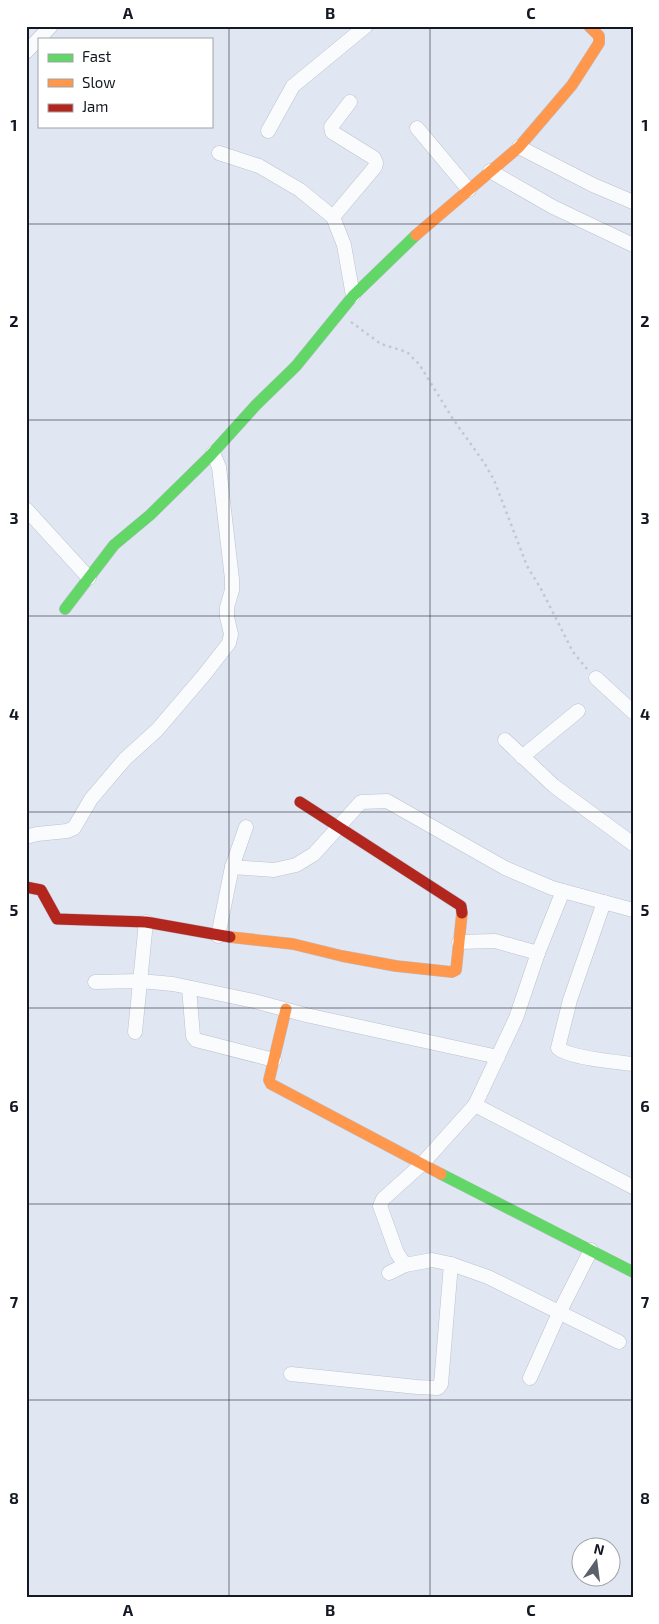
<svg xmlns="http://www.w3.org/2000/svg" width="659" height="1624" viewBox="0 0 659 1624" font-family="'Exo 2',sans-serif">
  <rect width="100%" height="100%" fill="#e1e6f3"/>
  <g fill="none" stroke-linecap="round" stroke-linejoin="round">
    <g stroke="#bcc1cc" stroke-width="15">
      <g id="street">
        <path d="M26,52l25,-26"/>
        <path d="M417,128l52,62"/>
        <path d="M268,131l25,-45 73,-60"/>
        <path d="M519,147l74,38 40,17"/>
        <path d="M219,153l40,13 41,24 33,27 11,28 9,51"/>
        <path d="M490,171l63,36 80,38"/>
        <path d="M333,217l42,-50 1,-4 -2,-5 -42,-26 -1,-5 19,-25"/>
        <path d="M26,509l63,69"/>
        <path d="M596,678l37,34"/>
        <path d="M505,740l49,46 79,58"/>
        <path d="M522,757l56,-46"/>
        <path d="M26,837l11,-3 30,-3 7,-3 17,-29 34,-40 32,-29 47,-55 25,-32 2,-9 -4,-17v-10l5,-17v-11l-13,-112 -6,-14"/>
        <path d="M232,867l42,3 22,-5 18,-11 47,-52 26,-1 118,67 47,20 81,22"/>
        <path d="M604,902l-34,98 -12,48c12,10 57,14 75,16"/>
        <path d="M218,936l14,-69 14,-40"/>
        <path d="M459,942l36,-1 43,12"/>
        <path d="M95,982l45,-1 33,3 81,17 52,14 192,42"/>
        <path d="M189,988l4,48 3,4 78,20"/>
        <path d="M135,1032l11,-110"/>
        <path d="M475,1105l158,82"/>
        <path d="M405,1265l-8,-12 -17,-47 3,-7 39,-35 53,-59 41,-87 22,-65 25,-62"/>
        <path d="M389,1273l16,-8 27,-5 19,4 37,13 131,65"/>
        <path d="M291,1374l126,13 21,1 3,-4 10,-120"/>
        <path d="M530,1378l29,-65 32,-63"/>
      </g>
    </g>
    <g stroke="#bcc1cc" stroke-width="12">
      <g id="fast">
        <path d="M65,609l49,-64 36,-30 59,-58 47,-52 40,-39 57,-70 63,-61"/>
        <path d="M441,1174l192,98"/>
      </g>
    </g>
    <g stroke="#bcc1cc" stroke-width="12">
      <g id="slow">
        <path d="M416,235l103,-88 53,-62 27,-42v-7l-10,-10"/>
        <path d="M230,937l63,7 49,12 54,10 56,6 4,-2 6,-57"/>
        <path d="M286,1009l-17,71 2,4 170,90"/>
      </g>
    </g>
    <g stroke="#bcc1cc" stroke-width="12">
      <g id="jam">
        <path d="M300,802l161,104 1,7"/>
        <path d="M26,887l15,3 16,29 89,3 84,15"/>
      </g>
    </g>
    <path stroke="#c5c7cb" stroke-width="2.5" stroke-dasharray="2.5 4" stroke-linecap="butt" d="M351,322l30,22 26,8 12,12 34,55 32,45 9,16 33,86 14,23 32,63 14,17"/>
    <use href="#street" stroke="#fafbfd" stroke-width="14"/>
    <use href="#fast" stroke="#63d668" stroke-width="11"/>
    <use href="#slow" stroke="#ff974d" stroke-width="11"/>
    <use href="#jam" stroke="#b3261e" stroke-width="11"/>
  </g>
  <path fill="none" stroke="#141822" stroke-width="1" stroke-opacity="0.55" d="M229,26v1572M430,26v1572M26,224h607M26,420h607M26,616h607M26,812h607M26,1008h607M26,1204h607M26,1400h607"/>
  <rect width="659" height="1624" fill="none" stroke="#ffffff" stroke-width="55"/>
  <rect x="38" y="38" width="175" height="90" fill="#ffffff" stroke="#a1a3a7"/>
  <rect x="48" y="54" width="25" height="8" fill="#63d668" stroke="#a1a3a7"/>
  <text x="82" y="62" font-size="15" fill="#141822">Fast</text>
  <rect x="48" y="79" width="25" height="8" fill="#ff974d" stroke="#a1a3a7"/>
  <text x="82" y="88" font-size="15" fill="#141822">Slow</text>
  <rect x="48" y="104" width="25" height="8" fill="#b3261e" stroke="#a1a3a7"/>
  <text x="82" y="112" font-size="15" fill="#141822">Jam</text>
  <g transform="translate(596 1562) rotate(14)"><circle r="24" fill="#ffffff" stroke="#a1a3a7"/>
  <path d="M0-4L9 19L0 12L-9 19Z" fill="#5c606b"/>
  <text y="-8" font-size="14" font-weight="bold" text-anchor="middle" fill="#141822">N</text>
  </g>
  <rect x="28" y="28" width="604" height="1568" fill="none" stroke="#141822" stroke-width="2"/>
  <g font-size="16" text-anchor="middle" font-weight="bold" fill="#141822">
    <text x="128" y="19">A</text>
    <text x="330" y="19">B</text>
    <text x="531" y="19">C</text>
    <text x="14" y="131">1</text>
    <text x="645" y="131">1</text>
    <text x="14" y="327">2</text>
    <text x="645" y="327">2</text>
    <text x="14" y="524">3</text>
    <text x="645" y="524">3</text>
    <text x="14" y="720">4</text>
    <text x="645" y="720">4</text>
    <text x="14" y="916">5</text>
    <text x="645" y="916">5</text>
    <text x="14" y="1112">6</text>
    <text x="645" y="1112">6</text>
    <text x="14" y="1308">7</text>
    <text x="645" y="1308">7</text>
    <text x="14" y="1504">8</text>
    <text x="645" y="1504">8</text>
    <text x="128" y="1616">A</text>
    <text x="330" y="1616">B</text>
    <text x="531" y="1616">C</text>
  </g>
</svg>
